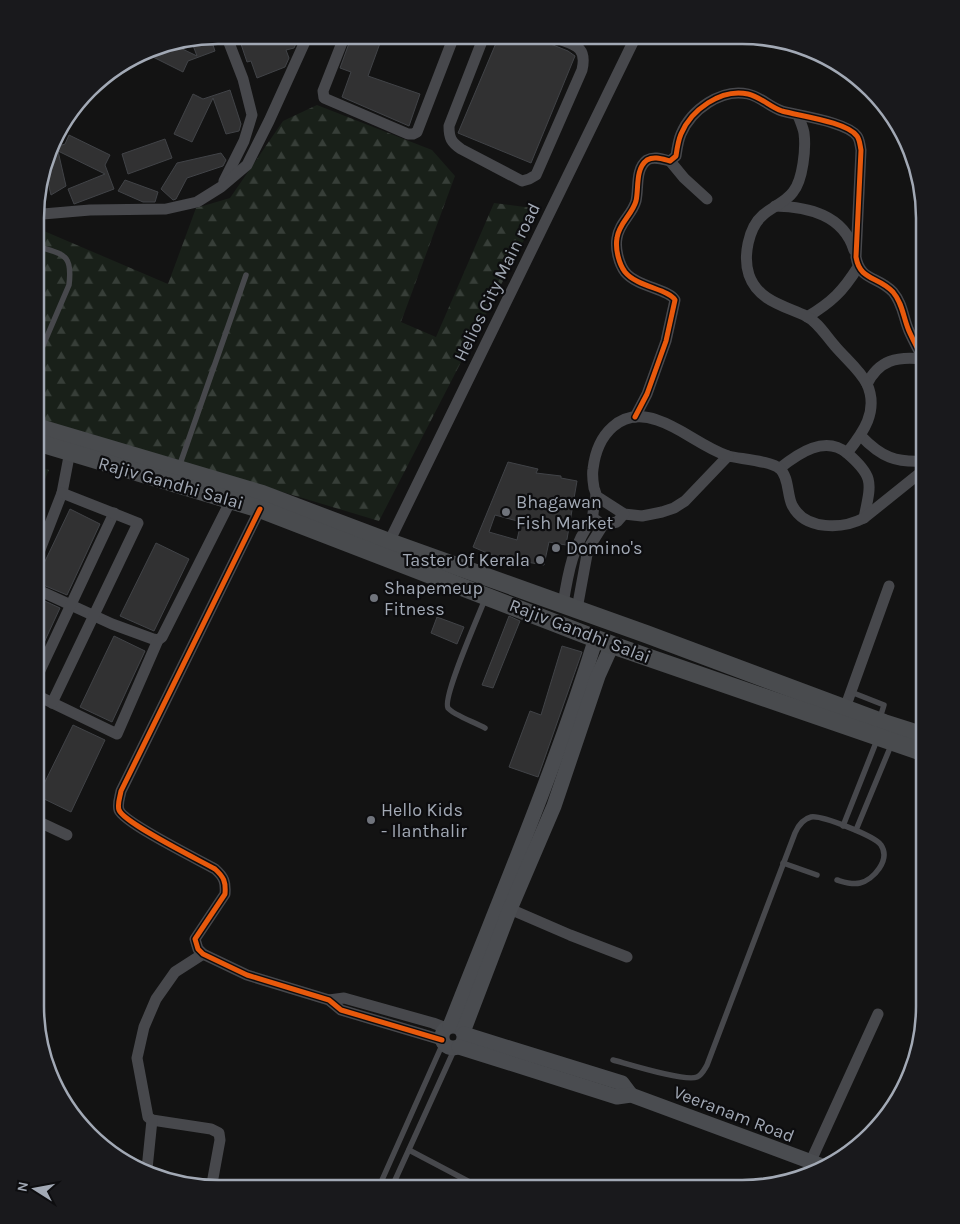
<svg xmlns="http://www.w3.org/2000/svg" width="960" height="1224" viewBox="0 0 960 1224" font-family="Karla,sans-serif">
  <defs>
    <pattern id="grass-tufts" width="24" height="20" patternUnits="userSpaceOnUse" patternTransform="scale(1.25)"><rect width="24" height="20" fill="#192019"/><path d="M3 7l-1-3M5 7V3M7 7l1-3M15 17l-1-3M17 17v-4M19 17l1-3" fill="none" stroke="#373e38"/></pattern>
    <pattern id="forest-firs" width="22" height="20" patternUnits="userSpaceOnUse" patternTransform="scale(1.25)"><rect width="22" height="20" fill="#192019"/><path d="M5 1l3.5 6h-7zM16 11l3.5 6h-7z" fill="#373e38"/></pattern>
  </defs>
  <rect width="100%" height="100%" fill="#131313"/>
  <path fill="url(#grass-tufts)" d="M36,466l13,4 -13,30z"/>
  <path fill="url(#forest-firs)" d="M317,105l115,45 23,26 -54,146 35,15 58,-134 46,6 -161,312 -343,-103 1,-190 131,56 28,-76 34,-10 53,-77z"/>
  <g fill="#313132" stroke="#414347" fill-rule="evenodd">
    <path d="M258,35h39l1,4 -4,9 -8,2 3,8 -4,9 -28,11 -6,-17 -4,1 -7,-21z"/>
    <path d="M352,35h31l-15,41 52,18 -11,32 -67,-29 9,-25 -11,-4z"/>
    <path d="M210,36l5,15 -27,10 -5,11 -38,-19 14,-8 11,-2 27,13 -6,-16z"/>
    <path d="M499,36h41l8,7 20,8 7,5 -44,107 -73,-30z"/>
    <path d="M230,90l11,34 -2,7 -13,3 -13,-36 -21,44 -18,-8 19,-40 10,5z"/>
    <path d="M69,135l41,20 -5,10 9,24 -40,15 -6,-15 37,-15 -47,-23 8,35 -15,9 -6,-25 10,-30 1,7 9,-3z"/>
    <path d="M165,139l7,19 -44,16 -6,-20z"/>
    <path d="M221,153l5,7 -3,6 -36,12 -11,21 -3,1 -12,-11 16,-26z"/>
    <path d="M125,180l33,12 -3,10h-12l-25,-11z"/>
    <path d="M508,462l30,7 -2,4 25,3v2l16,3 -11,64 -17,-3 -5,23 -35,-6 -1,2 -14,-4v-1l-21,-9zM495,515l26,7 -4,18 -28,-8z"/>
    <path d="M70,509l30,15 -33,71 -31,-13v-2z"/>
    <path d="M156,543l33,16 -35,72 -34,-15z"/>
    <path d="M36,597l24,11 -24,52z"/>
    <path d="M509,616l11,5 -27,67 -11,-3z"/>
    <path d="M437,617l27,10 -7,17 -26,-11z"/>
    <path d="M114,636l31,15 -33,71 -32,-15z"/>
    <path d="M562,646l20,6 -44,125 -29,-10 21,-56 11,4z"/>
    <path d="M73,725l32,15 -34,72 -33,-16z"/>
  </g>
  <g fill="none" stroke-linecap="round" stroke-linejoin="round">
    <g stroke="#47484c" stroke-width="5.5">
      <path d="M36,362l33,-77c4,-32 -6,-30 -32,-39"/>
      <path d="M179,467l67,-192"/>
      <path d="M485,599c-6,16 -43,99 -37,109 5,7 29,15 37,20"/>
      <path d="M851,692l33,13 -4,13"/>
      <path d="M843,826l34,-86"/>
      <path d="M856,830l36,-87"/>
      <path d="M783,863l34,12"/>
      <path d="M613,1060c15,4 72,22 84,17 5,-2 7,-7 10,-12l88,-232c3,-7 8,-14 16,-16 10,-2 64,19 70,28 10,15 -8,35 -21,38 -8,2 -16,-1 -23,-3"/>
      <path d="M409,1150l74,39"/>
      <path d="M378,1189l65,-146"/>
      <path d="M391,1189l64,-141"/>
    </g>
    <g stroke="#47484c" stroke-width="11">
      <path d="M345,35l-22,56 1,7 84,36h5l4,-2 37,-96"/>
      <path d="M484,36l-35,90c0,12 2,16 12,23l61,32 7,-2 7,-4 46,-105c6,-26 -10,-25 -31,-34"/>
      <path d="M670,161l14,17 23,21"/>
      <path d="M224,181l20,-40 8,-26 -9,-36 -17,-44"/>
      <path d="M775,206c34,1 68,9 79,44"/>
      <path d="M37,211l6,3 47,-4 76,-1 31,-7 24,-15 26,-22 22,-44 39,-86"/>
      <path d="M807,317c25,-15 36,-26 51,-50"/>
      <path d="M867,384c12,-24 30,-28 56,-25"/>
      <path d="M635,417l12,-23 19,-53 9,-41c-6,-11 -38,-13 -50,-28 -6,-8 -10,-23 -8,-34 2,-15 15,-23 19,-37 3,-13 -1,-32 11,-41 7,-4 15,-1 23,1l6,-5c1,-7 2,-15 5,-22 10,-24 40,-46 67,-40 13,3 22,13 34,17 18,5 65,11 75,25 3,4 3,10 4,14l-5,107c4,24 22,19 37,35 10,12 10,25 16,39 4,9 9,18 14,28h2"/>
      <path d="M861,436c20,21 35,27 64,25"/>
      <path d="M847,453c28,24 24,30 17,65"/>
      <path d="M780,468c19,-15 45,-33 67,-15 16,-20 32,-42 20,-69 -7,-14 -22,-26 -32,-38 -9,-10 -17,-24 -29,-30 -21,-10 -48,-15 -57,-41 -6,-18 -1,-47 14,-60 9,-8 23,-13 30,-23 10,-12 13,-44 11,-59 -1,-6 -4,-12 -6,-18"/>
      <path d="M596,496l28,18 18,2 20,-4 12,-4 11,-7 43,-45c13,3 44,5 52,13 9,8 7,26 12,36 13,26 51,24 72,13l61,-49"/>
      <path d="M260,509l-139,282c-1,6 -4,13 -2,19 5,13 80,50 96,59 9,8 11,13 10,25l-30,45 3,10 5,5 44,21 82,25 12,10 101,30"/>
      <path d="M624,514l-7,8 -14,3 -10,-7c-1,-8 3,-15 3,-23 0,-2 -1,-4 -2,-7 -1,-6 -2,-13 -1,-19 4,-34 27,-62 64,-49 25,8 45,27 71,36"/>
      <path d="M389,542l247,-506"/>
      <path d="M36,560l26,-67 9,-47"/>
      <path d="M36,589l76,35 41,15 5,1"/>
      <path d="M563,604c5,-31 10,-60 30,-86"/>
      <path d="M577,609l11,-60 15,-24"/>
      <path d="M36,679l78,-166"/>
      <path d="M36,695l81,39 41,-94 4,-3 69,-137"/>
      <path d="M52,703l86,-180 -76,-30"/>
      <path d="M845,708l44,-122"/>
      <path d="M35,820l32,15"/>
      <path d="M510,909l60,26 57,22"/>
      <path d="M203,954l-28,18 -19,27 -12,28 -7,31 11,59 4,3 59,9 8,4 1,7 -9,49"/>
      <path d="M329,1000l15,-2 89,25 13,5"/>
      <path d="M810,1163l68,-149"/>
      <path d="M147,1169l5,-49"/>
    </g>
    <g stroke="#4a4c50" stroke-width="15">
      <circle cx="453" cy="1037" r="11"/>
      <path d="M450,1026c50,-128 105,-256 146,-388"/>
      <path d="M463,1032l47,-123 44,-103 44,-130 14,-31"/>
      <path d="M464,1034l158,49 9,12"/>
      <path d="M459,1047l158,50 14,-2 194,72"/>
    </g>
    <g stroke="#494b4e" stroke-width="18">
      <path d="M36,427l226,67 127,48 257,92 238,89 41,13"/>
      <path d="M36,442l224,67 352,136 313,108"/>
    </g>
    <g stroke="#0d0d0f" stroke-width="8">
      <g id="cycleway">
        <path d="M635,417l12,-23 19,-53 9,-41c-6,-11 -38,-13 -50,-28 -6,-8 -10,-23 -8,-34 2,-15 15,-23 19,-37 3,-13 -1,-32 11,-41 7,-4 15,-1 23,1l6,-5c1,-7 2,-15 5,-22 10,-24 40,-46 67,-40 13,3 22,13 34,17 18,5 65,11 75,25 3,4 3,10 4,14l-5,107c4,24 22,19 37,35 10,12 10,25 16,39 4,9 9,18 14,28h2"/>
        <path d="M260,509l-139,282c-1,6 -4,13 -2,19 5,13 80,50 96,59 9,8 11,13 10,25l-30,45 3,10 5,5 44,21 82,25 12,10 101,30"/>
      </g>
    </g>
    <use href="#cycleway" stroke="#e8590c" stroke-width="5"/>
  </g>
  <g fill="#70747c" stroke="#0d0d0f" stroke-width="2">
    <circle cx="506" cy="512" r="5"/>
    <circle cx="556" cy="548" r="5"/>
    <circle cx="540" cy="560" r="5"/>
    <circle cx="374" cy="598" r="5"/>
    <circle cx="371" cy="820" r="5"/>
  </g>
  <g text-anchor="middle" dominant-baseline="central" stroke-width="4.5" stroke-linejoin="round" paint-order="stroke">
    <g font-size="18" fill="#a2a9b5" stroke="#0d0d0f">
      <text transform="translate(497 282) rotate(-64)">Helios City Main road</text>
      <text transform="translate(171 483) rotate(16)">Rajiv Gandhi Salai</text>
      <text transform="translate(580 631) rotate(21)">Rajiv Gandhi Salai</text>
      <text transform="translate(734 1114) rotate(21)">Veeranam Road</text>
    </g>
    <g font-size="18" fill="#a2a9b5" stroke="#0d0d0f" text-anchor="start">
      <text x="516" y="502">Bhagawan<tspan x="516" dy="21">Fish Market</tspan></text>
      <text x="566" y="548">Domino's</text>
      <text x="530" y="560" text-anchor="end">Taster Of Kerala</text>
      <text x="384" y="588">Shapemeup<tspan x="384" dy="21">Fitness</tspan></text>
      <text x="381" y="810">Hello Kids<tspan x="381" dy="21">- Ilanthalir</tspan></text>
    </g>
  </g>
  <path d="M0 0H960V1224H0ZM218 44H742A174 174 0 0 1 916 218V1006A174 174 0 0 1 742 1180H218A174 174 0 0 1 44 1006V218A174 174 0 0 1 218 44Z" fill="#19191c" fill-rule="evenodd"/>
  <path fill="none" stroke="#a2a9b5" stroke-width="2.5" d="M218 44H742A174 174 0 0 1 916 218V1006A174 174 0 0 1 742 1180H218A174 174 0 0 1 44 1006V218A174 174 0 0 1 218 44Z"/>
  <g transform="translate(35 1189) rotate(281)" stroke="#0d0d0f" stroke-width="4" paint-order="stroke">
  <path d="M0-4L9 19L0 12L-9 19Z" fill="#a2a9b5"/>
  <text y="-8" font-size="14" font-weight="bold" text-anchor="middle" fill="#a2a9b5">N</text>
  </g>
</svg>
